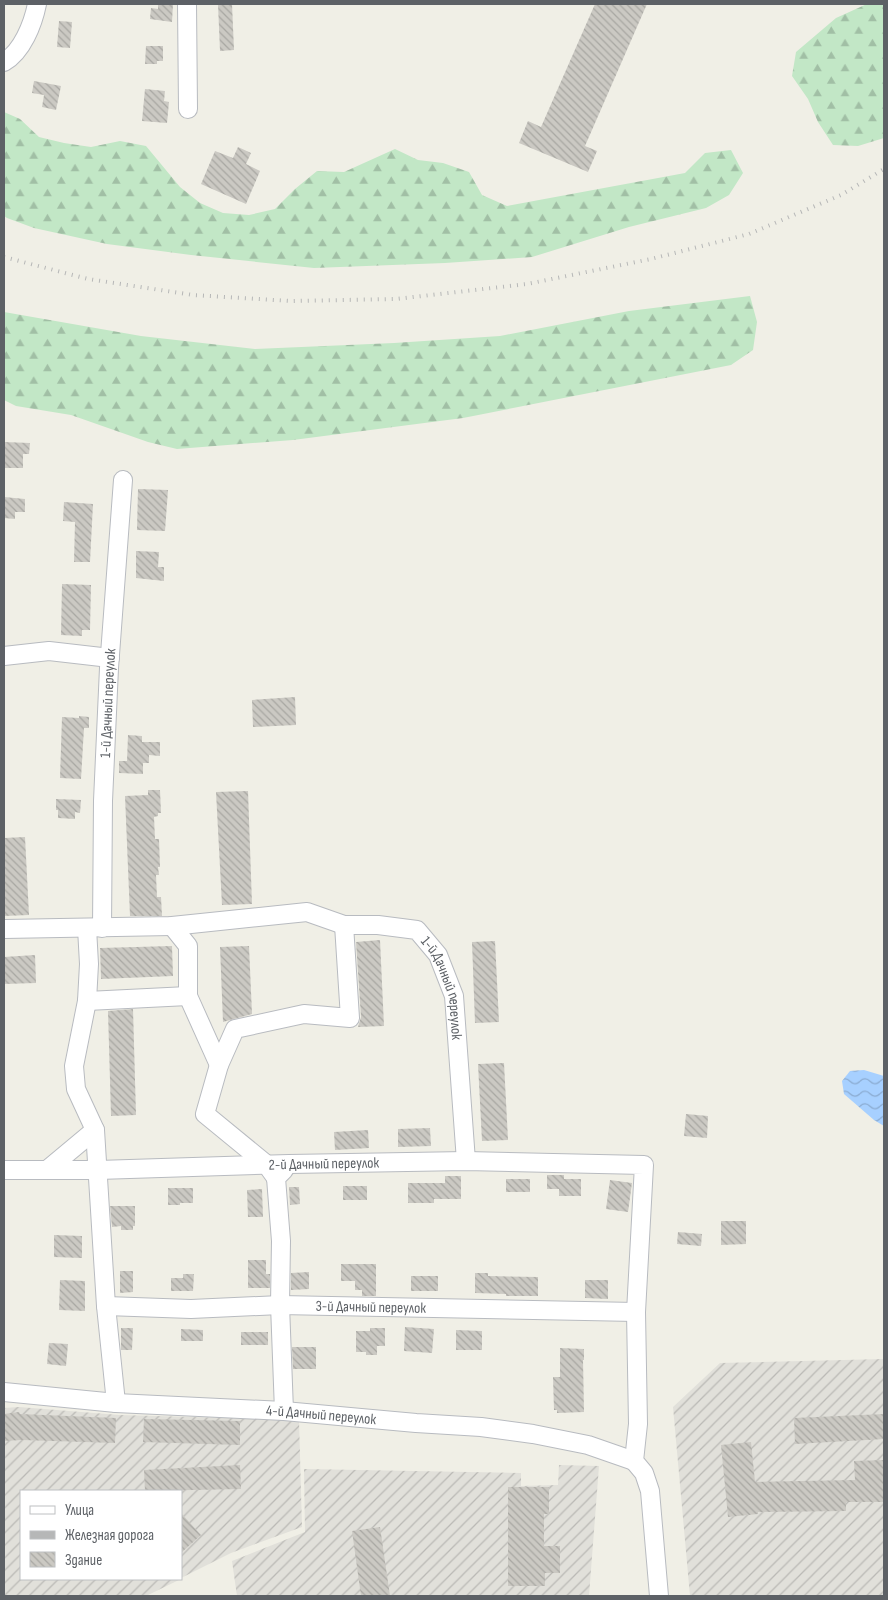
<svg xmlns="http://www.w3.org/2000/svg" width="888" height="1600" viewBox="0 0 888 1600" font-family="'Sofia Sans Condensed',sans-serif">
  <defs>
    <pattern id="industrial-furrows" width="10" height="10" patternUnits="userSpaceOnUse" patternTransform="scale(1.25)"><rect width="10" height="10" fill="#e1e0da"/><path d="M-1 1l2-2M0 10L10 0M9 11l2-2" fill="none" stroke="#bab9b5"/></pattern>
    <pattern id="forest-firs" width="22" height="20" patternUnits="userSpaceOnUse" patternTransform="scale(1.25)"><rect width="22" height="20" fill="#c2e7c6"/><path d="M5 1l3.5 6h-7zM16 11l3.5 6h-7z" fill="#a1bfa5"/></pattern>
    <pattern id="water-waves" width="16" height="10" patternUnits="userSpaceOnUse" patternTransform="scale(1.25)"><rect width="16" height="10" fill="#a7d0ff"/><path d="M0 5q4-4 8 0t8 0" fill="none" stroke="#8bacd2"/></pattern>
    <pattern id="building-back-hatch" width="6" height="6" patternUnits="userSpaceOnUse" patternTransform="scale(1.25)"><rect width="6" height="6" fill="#cbc9c3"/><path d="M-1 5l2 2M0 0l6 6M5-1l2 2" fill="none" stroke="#a8a7a2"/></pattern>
  </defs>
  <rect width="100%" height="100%" fill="#f0efe6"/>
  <g fill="url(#industrial-furrows)">
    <path d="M884,1359v237h-194l-17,-189 47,-44z"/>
    <path d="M19,1407l100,8 180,5 3,107 -71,26 -50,25v-87h-160v88h160l-35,17h-142v-188z"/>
    <path d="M559,1465l40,1 -10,130h-352l-5,-35 73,-29 -1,-63 217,4v13l37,-1z"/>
  </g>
  <g fill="url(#forest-firs)">
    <path d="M867,4h17v134l-26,8 -25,-1 -15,-23 -10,-23 -16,-23 4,-24 40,-34z"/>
    <path d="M4,112l16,7 19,18 25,6 27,4 29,-6 26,5 34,41 20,16 23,10 26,2 26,-6 20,-20 22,-18 27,1 51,-23 23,11 25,3 26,9 13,23 25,11 178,-33 20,-20 26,-3 12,23 -14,22 -23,13 -77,19 -97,30 -87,6 -131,5 -123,-13 -84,-11 -73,-16 -27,-10 -3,-2z"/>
    <path d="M750,296l7,26 -4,28 -22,15 -268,53 -170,22 -116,9 -29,-7 -77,-27 -55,-9 -12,-6v-88l137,24 114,13 139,-6 106,-7 129,-25z"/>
  </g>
  <path fill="url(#water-waves)" d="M864,1070l20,6v50l-10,-6 -30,-26 -2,-13 8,-10z"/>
  <g fill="url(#building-back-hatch)">
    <path d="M158,4h15l-1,18 -22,-3 1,-11 7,1z"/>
    <path d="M218,4h14l2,46 -14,1z"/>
    <path d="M595,4h52l-62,142 12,5 -9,21 -69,-29 9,-22 13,6z"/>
    <path d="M59,21l13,1 -2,26 -13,-1z"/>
    <path d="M146,46h17v15h-6v3h-12z"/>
    <path d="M34,81l27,5 -5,24 -14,-3 2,-12 -12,-2z"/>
    <path d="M145,89l20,2 -1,10 5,1 -2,21 -25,-2z"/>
    <path d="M238,147l13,6 -5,11 14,7 -14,33 -45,-20 14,-33 18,7z"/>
    <path d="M4,442l26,1 -1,11h-6v14h-19z"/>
    <path d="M138,489l30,1 -3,41 -28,-1z"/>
    <path d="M4,497l21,2v13h-10v7l-11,-1z"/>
    <path d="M64,502l29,2 -3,58h-16l1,-40 -12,-1z"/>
    <path d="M136,551l23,1 -1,15h6v14l-28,-3z"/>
    <path d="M62,584l29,1 -1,45h-8v6l-21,-1z"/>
    <path d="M295,697l1,28 -43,2 -1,-27z"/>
    <path d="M79,716l10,1v11h-5l-3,51 -21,-1 2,-61 17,1z"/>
    <path d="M128,735l14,1v6h18v14l-11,-1v8h-6v11l-24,-1v-12h8z"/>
    <path d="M148,790h12l1,23h-3v3l-4,1 1,22h4l1,28h-2l1,8h-3l1,22h4l1,19h-32l-5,-120 23,-1z"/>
    <path d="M248,791l4,113 -30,1 -6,-113z"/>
    <path d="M56,799l25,1 -1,13 -5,-1v7l-17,-1v-8h-2z"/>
    <path d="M25,837l4,78 -25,1v-78z"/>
    <path d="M380,940l4,86 -26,1 3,-10 -5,-75z"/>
    <path d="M495,941l4,81 -24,1 -3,-81z"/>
    <path d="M172,946l1,30 -72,3 -1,-31z"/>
    <path d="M249,946l3,68 -29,8 -3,-75z"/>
    <path d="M35,955l1,28 -32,1v-27z"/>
    <path d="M133,1009l3,106 -25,1 -3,-105z"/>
    <path d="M504,1063l4,77 -26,1 -4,-77z"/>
    <path d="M686,1114l22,2 -1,22 -23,-2z"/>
    <path d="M430,1128l1,18 -33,1v-18z"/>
    <path d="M368,1130l1,18 -34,2 -1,-18z"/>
    <path d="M547,1175h17v4h17v17h-22v-7h-12z"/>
    <path d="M445,1176h16v23h-27v4h-26v-20h37z"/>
    <rect x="506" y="1179" width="24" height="13"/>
    <path d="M610,1180l22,3 -4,29 -22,-3z"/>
    <rect x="343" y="1186" width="24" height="14"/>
    <path d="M289,1187h10l1,17 -10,1z"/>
    <path d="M168,1188h25v15h-13v2h-12z"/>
    <path d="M262,1189l1,28h-15l-1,-27z"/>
    <path d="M110,1206h25v20h-2v4h-12v-4l-9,1z"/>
    <path d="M721,1221h25v23l-25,1z"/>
    <path d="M678,1232l24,2 -1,12 -24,-2z"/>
    <path d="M54,1235l28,1v22l-28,-1z"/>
    <path d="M248,1260h18v14h4v14h-22z"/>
    <path d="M341,1264h35v32h-14v-6h-7v-9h-14z"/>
    <path d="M120,1271h13v21l-13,1z"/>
    <path d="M309,1272v17l-18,1v-17z"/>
    <path d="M475,1273h13v3l50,1v19h-32v-2l-31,-1z"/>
    <path d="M183,1274h11l-1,17h-22v-13h12z"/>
    <rect x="411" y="1276" width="27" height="15"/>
    <path d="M60,1280l25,1v30l-26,-1z"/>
    <path d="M585,1280h23v19l-23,-1z"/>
    <path d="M405,1327l29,2 -2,24 -28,-2z"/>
    <path d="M121,1328h12l-1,22h-11z"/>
    <path d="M370,1328h15v18h-8v9h-11v-3h-10v-21h14z"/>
    <path d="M181,1329l22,1v11h-22z"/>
    <path d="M456,1330l26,1v19h-26z"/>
    <rect x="241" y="1332" width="27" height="13"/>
    <path d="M49,1343l19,1 -2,22 -19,-2z"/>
    <path d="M292,1347h24v22h-23z"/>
    <path d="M560,1348l24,1v11h-1l1,52 -27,1v-3h-3l-1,-33h7z"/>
    <path d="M19,1412l1,2 96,4 -1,25 -93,-3 -18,1v-27z"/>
    <path d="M884,1414v25l-89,5 -1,-26z"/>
    <path d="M144,1419l96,2v24l-97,-3z"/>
    <path d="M751,1442l4,40 100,-2 -1,-19 30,-1v42h-38v9l-88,1v2l-30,3 -7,-72z"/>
    <path d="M240,1465l1,24 -96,2 -1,-21z"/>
    <path d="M508,1487h41v27h-5v32h16v27h-15v13h-37z"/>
    <path d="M181,1513l20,22 -20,18z"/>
    <path d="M380,1527l10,69h-29l-9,-65z"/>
  </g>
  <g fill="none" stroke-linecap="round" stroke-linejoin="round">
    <g stroke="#b8bbc0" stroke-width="20">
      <g id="minor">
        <path d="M187,4l1,105"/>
        <path d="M4,62c18,-10 29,-38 33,-58"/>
        <path d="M4,656l45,-5 61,7"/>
        <path d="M172,926l16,20v50l31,69"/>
        <path d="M87,928l2,36 -2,37 -13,65 2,23 19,41 11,176 10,97"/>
        <path id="s1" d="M102,928l1,-127 6,-133 14,-188"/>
        <path id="s2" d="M4,929l168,-3 135,-14 37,13h34l39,5 21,25 16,41 12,165"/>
        <path d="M87,1001l101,-5"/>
        <path id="s3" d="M4,1170h94l191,-6 177,-3 178,4 -8,147 2,112 -4,37 10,12 6,18 9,105"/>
        <path d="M47,1170l48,-40"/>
        <path d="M276,1178l-10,-14 -61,-50 14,-49 16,-36 69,-15 46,4 -6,-93"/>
        <path id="s4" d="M106,1306l85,3 89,-4 356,7"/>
        <path id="s5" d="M4,1392l112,11 168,8 132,12 65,4 52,7 55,11 46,16"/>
        <path d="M284,1411l-4,-106 1,-64 -5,-63 8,-8"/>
      </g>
    </g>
    <use href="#minor" stroke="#fff" stroke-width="18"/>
    <path stroke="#b6b7b7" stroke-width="4" stroke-dasharray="1 6" stroke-linecap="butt" d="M4,257l84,22 105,16 98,6 105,-2 131,-15 124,-25 98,-25 92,-39 43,-26"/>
  </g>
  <g text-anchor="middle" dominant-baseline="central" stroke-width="5" stroke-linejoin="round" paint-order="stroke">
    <g font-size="15" fill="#5d6166" stroke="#fff">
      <text stroke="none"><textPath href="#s1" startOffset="225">1-й Дачный переулок</textPath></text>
      <text stroke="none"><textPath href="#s2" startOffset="482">1-й Дачный переулок</textPath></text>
      <text stroke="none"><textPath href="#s3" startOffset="320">2-й Дачный переулок</textPath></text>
      <text stroke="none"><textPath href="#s4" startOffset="265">3-й Дачный переулок</textPath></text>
      <text stroke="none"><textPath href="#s5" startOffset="318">4-й Дачный переулок</textPath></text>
    </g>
  </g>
  <rect width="888" height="1600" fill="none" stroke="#5d6166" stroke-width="10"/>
  <rect x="20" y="1490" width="162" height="90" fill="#ffffff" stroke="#bec0c2"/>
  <rect x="30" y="1506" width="25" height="8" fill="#ffffff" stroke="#bec0c2"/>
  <text x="65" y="1515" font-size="15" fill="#5d6166">Улица</text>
  <rect x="30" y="1531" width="25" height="8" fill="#b6b7b7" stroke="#bec0c2"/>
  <text x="65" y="1540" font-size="15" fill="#5d6166">Железная дорога</text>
  <rect x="30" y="1552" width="25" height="15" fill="url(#building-back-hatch)" stroke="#bec0c2"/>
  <text x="65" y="1565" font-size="15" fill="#5d6166">Здание</text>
</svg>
